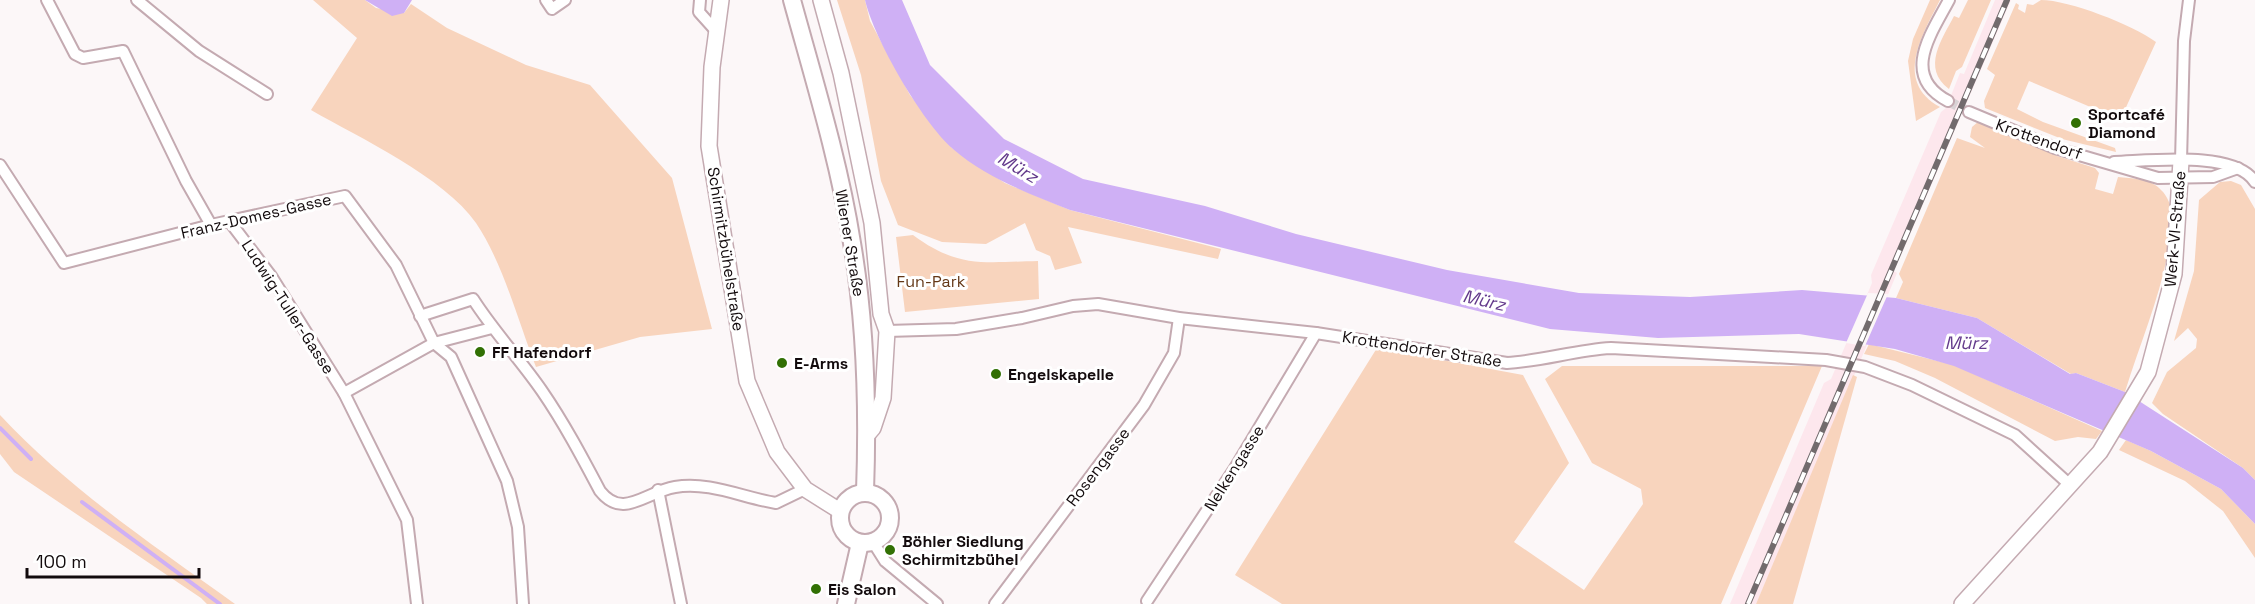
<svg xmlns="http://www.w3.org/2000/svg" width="2255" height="604" viewBox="0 0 2255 604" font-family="'Space Grotesk',sans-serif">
  <rect width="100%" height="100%" fill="#fcf7f8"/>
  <path fill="#fde7ed" d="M1995,0h16l-117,271 3,2 -76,182 -65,149h-26l94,-221 7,-4 41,-96 -1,-8 70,-163 5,-4 14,-35 4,1z"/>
  <g fill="#f8d4bd">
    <path d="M313,0h52l11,8 28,5 7,-9 36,24 79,37 64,20 82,93 40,151 -72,8 -104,30c-18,-46 -33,-104 -60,-144 -32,-46 -116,-85 -165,-113l46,-72z"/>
    <path d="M837,0h28l5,21 40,74 42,53 53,35 65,27 151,39 -3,10 -150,-32 14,36 -27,7 -5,-14 -14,-6 -11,-27 -39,21 -44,-2 -44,-17 -17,-44 -20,-106z"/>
    <path d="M1930,0h10c-17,34 -47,81 0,107l-24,14 -8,-60 5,-22z"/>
    <path d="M1968,0h23l-29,67 -6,4 -7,18c-28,-21 -7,-50 5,-73l5,2z"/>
    <path d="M2041,0c28,0 92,25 115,42l-34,74 -8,1 -85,-36 -12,28 26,13 72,26 1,4 -54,-13 -77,-31 -1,-7 11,-26 -8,-6 29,-66 3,2 -1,4 7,4 2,-9 6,1z"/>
    <path d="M1979,121l68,27 10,8 38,12 4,5 -4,16 18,5 5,-17c13,1 34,2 43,13 7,6 12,20 11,29 -3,59 -30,117 -47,173l-49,-19 -5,1 -94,-56 -81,-20 7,-16 -4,-8 58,-136 28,10 -15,-11 2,-10z"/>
    <path d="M2231,181l10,4 14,24v271l-12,-12 -80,-54 -11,-11 15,-31 29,-24 1,-9 -9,-11 -14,13 20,-70 5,-71 21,-18z"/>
    <path d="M913,235c46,34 71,27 125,26l1,38 -134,13 -9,-75z"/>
    <path d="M1869,344l85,21 148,66 -6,8 -18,-2 -23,4 -120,-63 -40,-17 -31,-7z"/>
    <path d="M1377,348l146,27 46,88 -55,79 70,48 59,-86 -2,-15 -49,-26 -47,-84 17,-13h260l-101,238h-439l-47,-29z"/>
    <path d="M1853,375l4,2 -64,227h-37z"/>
    <path d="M0,415c69,74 153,130 235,189h-28l-6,-6 -187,-126 -14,-18z"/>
    <path d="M2126,440l25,11 70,38 34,35v34l-32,-47 -38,-30 -66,-31z"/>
  </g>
  <g fill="#cfb0f5">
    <path d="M365,0h47l-8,13 -12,3z"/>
    <path d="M865,0h37l28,65 74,74 79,40 122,27 91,28 151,36 132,23 111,4 112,-7 94,8 81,20 93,56 6,-1 49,19 118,76 12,12v44l-34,-35 -70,-38 -197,-85 -59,-17 -96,-15 -141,4 -108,-9 -480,-119c-40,-16 -84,-32 -117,-61 -31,-27 -79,-110 -88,-149z"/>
  </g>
  <path fill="#fcf7f8" d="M1868,293l20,1 -23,52 -19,-3z"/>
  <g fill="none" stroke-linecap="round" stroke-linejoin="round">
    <g stroke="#cfb0f5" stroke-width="4">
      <path d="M0,428l31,31"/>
      <path d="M82,502l138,102"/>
    </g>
    <path stroke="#d9d3d5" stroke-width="10" stroke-dasharray="10 5" stroke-linecap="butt" d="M1948,101l21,11"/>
    <g stroke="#c4aab1" stroke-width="14">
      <g id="minor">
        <path d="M47,0l28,54 8,4 40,-7 63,130 25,44"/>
        <path d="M137,0l62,51 68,43"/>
        <path d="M546,0l6,9 13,-9"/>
        <path d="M700,0l-1,12 18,20"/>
        <path d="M1948,101c-48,-25 -17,-67 1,-101"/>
        <path d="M1969,112l86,36 103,30 55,-1 25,-9"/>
        <path d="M2181,161l3,-120 5,-41"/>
        <path d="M2114,162c35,-1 121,-12 141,20"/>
        <path d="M0,165l64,98 147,-38 134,-29 51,69 38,78 17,14 56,124 11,46 5,77"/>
        <path d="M230,222l41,54 73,117 63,127 10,84"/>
        <path d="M420,316l53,-17c21,33 47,60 69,92 22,32 40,66 58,100 23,29 45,1 75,-4 34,-6 69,11 101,16l29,-14"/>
        <path d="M887,331l69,-2 66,-11 51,-12 25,-2 81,14 137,15 191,30c35,-2 69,-13 104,-15l215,12 39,7 47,18 103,50 55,50"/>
        <path d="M344,393l90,-50 58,-15"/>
        <path d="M658,490l23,114"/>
        <path d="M873,542l12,19 52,43"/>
        <path d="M1147,601l88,-133 81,-135"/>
        <path d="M995,604l149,-199 30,-52 5,-35"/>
      </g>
    </g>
    <g stroke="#c4aab1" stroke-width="18">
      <g id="secondary">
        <path d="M721,0l-9,67 -3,79 38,235 30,71 28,37 35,22"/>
        <path d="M821,0l20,73 31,150 9,91 6,17 -4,67 -10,30 -6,7"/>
        <path d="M1962,604l138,-152 48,-80 26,-98 7,-113"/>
      </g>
    </g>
    <g stroke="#c4aab1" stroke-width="20">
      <g id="primary">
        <path d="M792,0c22,80 47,161 60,243 14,82 16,166 13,249"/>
        <circle cx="865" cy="518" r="25"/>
        <path d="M846,604l14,-61"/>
      </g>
    </g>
    <use href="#minor" stroke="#fff" stroke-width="10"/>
    <use href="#secondary" stroke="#fff" stroke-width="15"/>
    <use href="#primary" stroke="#fff" stroke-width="16"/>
    <g stroke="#726b6d" stroke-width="6">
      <path id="rail" d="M1748,604l259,-604"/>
    </g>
    <use href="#rail" stroke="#fff" stroke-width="4" stroke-dasharray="11" stroke-linecap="butt"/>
  </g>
  <g fill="#327004" stroke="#fff" stroke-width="2">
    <circle cx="2076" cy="123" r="6"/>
    <circle cx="480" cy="352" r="6"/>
    <circle cx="782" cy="363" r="6"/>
    <circle cx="996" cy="374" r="6"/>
    <circle cx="890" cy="550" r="6"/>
    <circle cx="816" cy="589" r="6"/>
  </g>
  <g text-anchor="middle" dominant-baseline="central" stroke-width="6" stroke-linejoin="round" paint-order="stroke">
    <g font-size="16" font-weight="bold" fill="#120a0c" stroke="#fff" text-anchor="start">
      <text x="2088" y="114">Sportcafé<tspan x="2088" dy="18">Diamond</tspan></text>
      <text x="492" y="352">FF Hafendorf</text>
      <text x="794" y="363">E-Arms</text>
      <text x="1008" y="374">Engelskapelle</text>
      <text x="902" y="541">Böhler Siedlung<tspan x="902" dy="18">Schirmitzbühel</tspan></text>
      <text x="828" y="589">Eis Salon</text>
    </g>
    <g font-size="16" fill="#120a0c" stroke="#fff">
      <text transform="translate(2039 139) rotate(20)">Krottendorf</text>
      <text transform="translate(256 216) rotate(-13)">Franz-Domes-Gasse</text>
      <text transform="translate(2175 229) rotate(-85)">Werk-VI-Straße</text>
      <text transform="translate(850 243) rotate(80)">Wiener Straße</text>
      <text transform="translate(726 249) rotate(81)">Schirmitzbühelstraße</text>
      <text transform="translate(288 307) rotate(57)">Ludwig-Tuller-Gasse</text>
      <text transform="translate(1422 349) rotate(9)">Krottendorfer Straße</text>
      <text transform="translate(1098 467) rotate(-53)">Rosengasse</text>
      <text transform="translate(1234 468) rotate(-58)">Nelkengasse</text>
    </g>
    <g font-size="16" fill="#643716" stroke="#fff">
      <text x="931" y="281">Fun-Park</text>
    </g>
    <g font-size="18" font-style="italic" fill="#643b8c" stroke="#fff">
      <text transform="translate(1018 167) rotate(31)">Mürz</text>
      <text transform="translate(1484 300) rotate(13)">Mürz</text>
      <text x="1966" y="342">Mürz</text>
    </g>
  </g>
  <path d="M27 568v9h172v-9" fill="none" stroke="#120a0c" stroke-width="3"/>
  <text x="36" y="568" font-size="18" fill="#120a0c" stroke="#ffffff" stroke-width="4.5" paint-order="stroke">100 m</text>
</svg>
